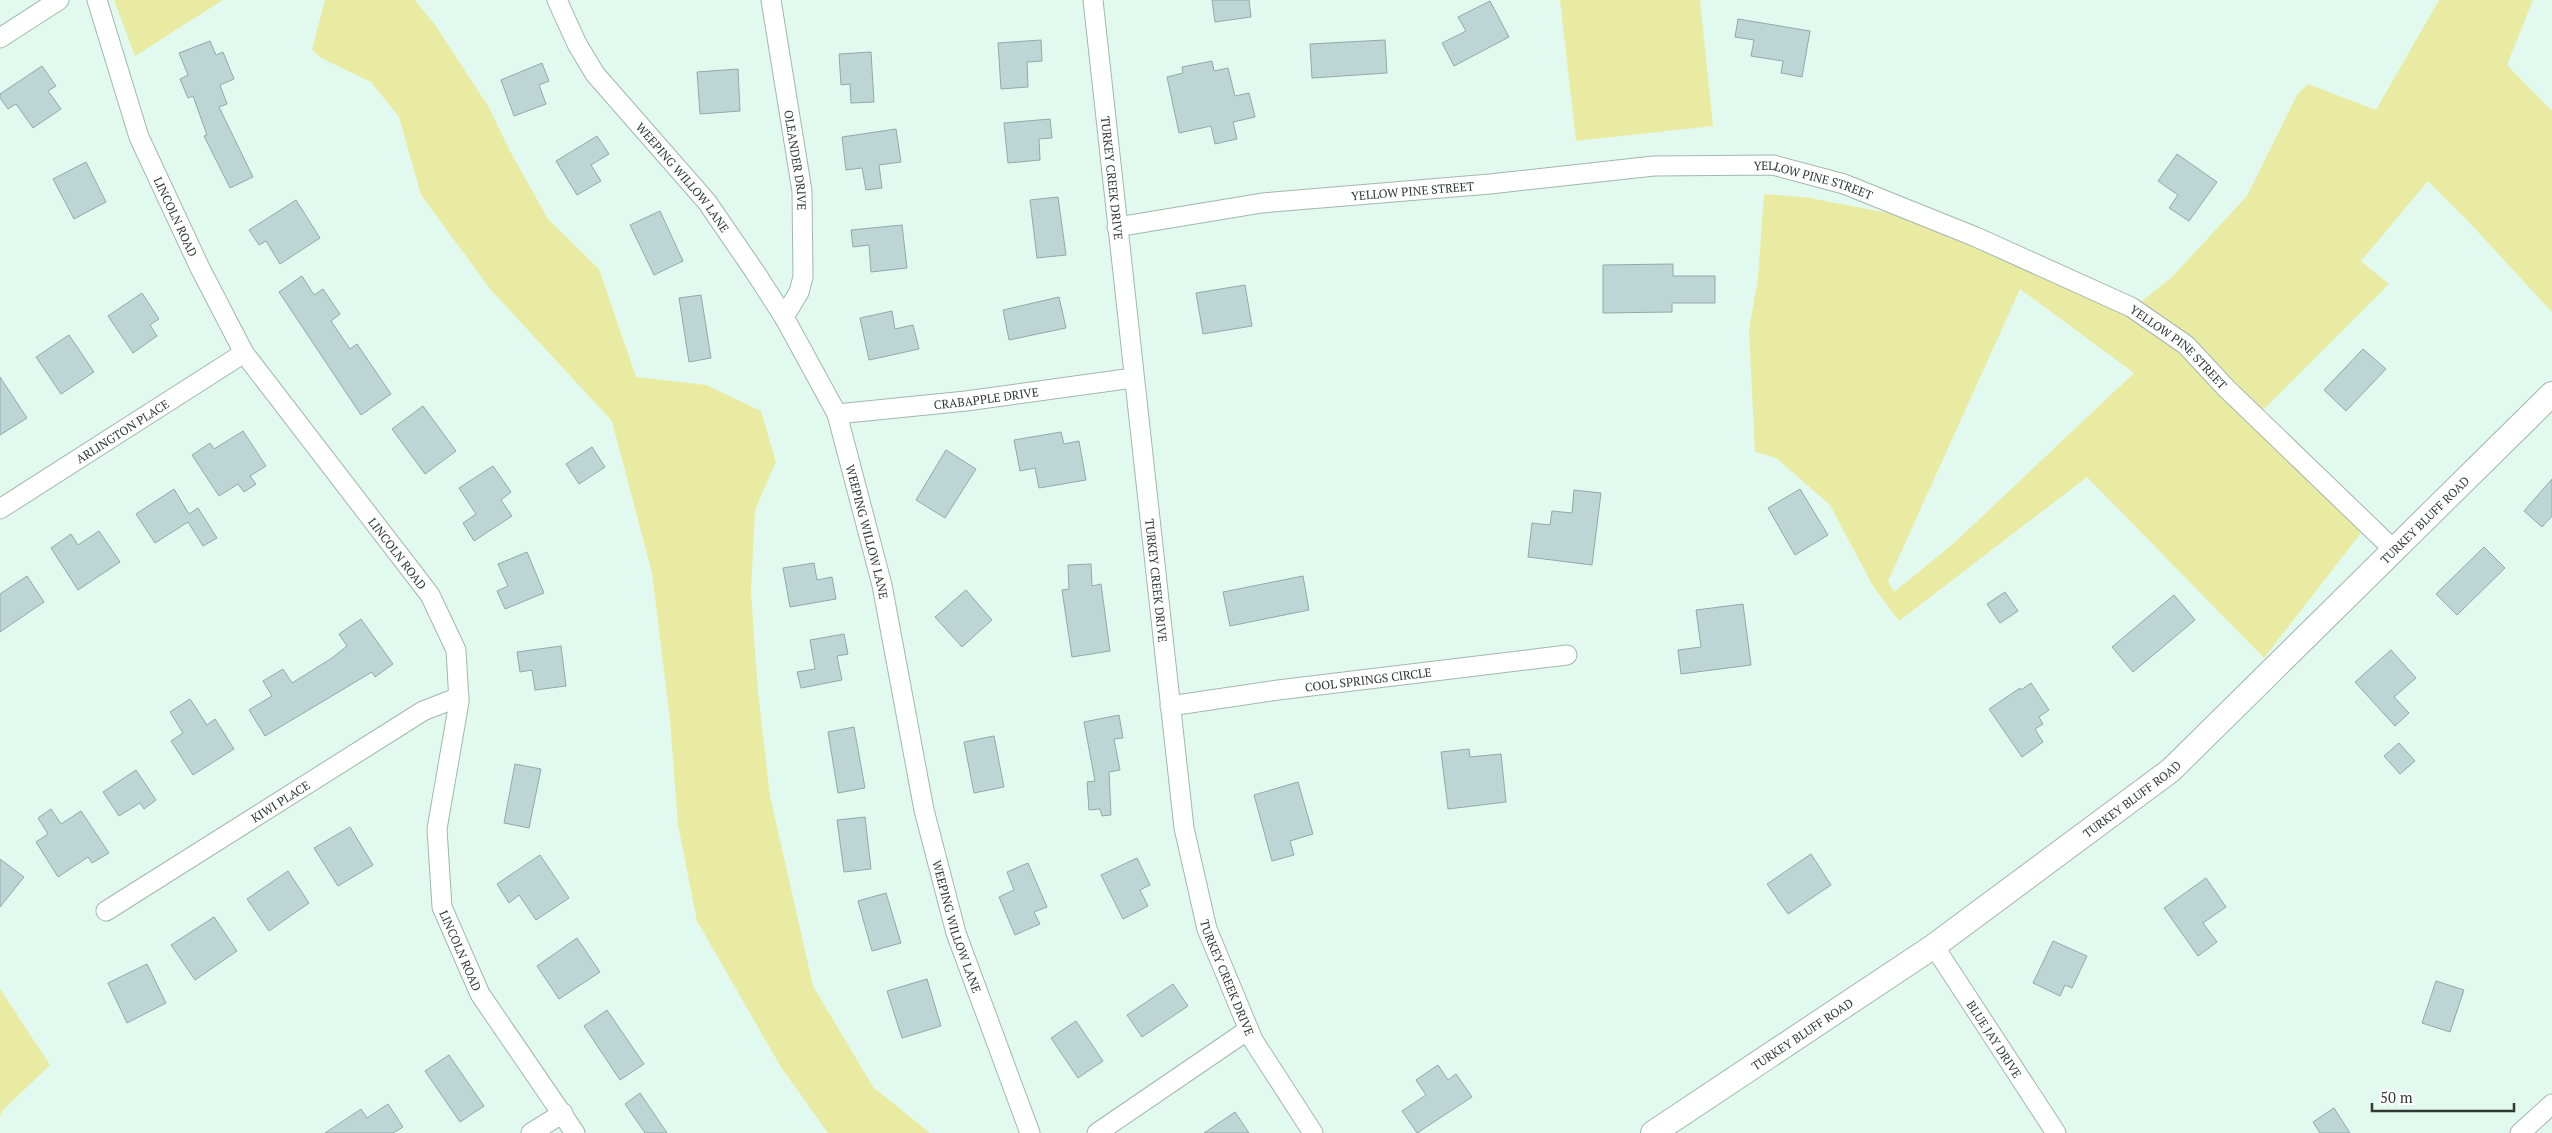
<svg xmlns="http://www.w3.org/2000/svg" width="2552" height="1133" viewBox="0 0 2552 1133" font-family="'PT Serif',serif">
  <rect width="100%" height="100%" fill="#e2f9ef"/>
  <g fill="#e9eba3" fill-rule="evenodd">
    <path d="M114,0h109l-88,56z"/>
    <path d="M325,0h90l20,25 53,81 22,45 38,68 51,50 37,108 70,8 55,26 15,51 -21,48 -4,82 7,100 12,104 43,190 60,101 57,46h-102l-47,-66 -84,-146 -19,-96 -8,-105 -18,-147 -40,-152 -121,-131 -70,-95 -22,-78 -28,-35 -50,-24 -9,-9z"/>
    <path d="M1560,0h140l13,126 -137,15z"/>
    <path d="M2439,0h94l-26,65 45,46v201l-85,-92 -39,-39 -67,80 28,23 -126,126 -71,-71 -51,-37 31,-25 75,-81 50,-101 11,-11 68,26z"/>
    <path d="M1764,194l40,3 90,17 79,33 154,69 53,37 39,42 124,118 18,20 -97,125 -177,-181 -188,144 -26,-35 -43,-81 -54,-47 -21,-6 -6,-122 9,-52zM2020,289l114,84 -181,171 -59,48 -6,-11z"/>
    <path d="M0,989l50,76 -47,45 -3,7z"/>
  </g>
  <g fill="#bcd5d5" stroke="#91a9a9">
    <path d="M1212,0h37l2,17 -36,5z"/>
    <path d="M1490,1l19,36 -55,29 -12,-23 24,-12 -8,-14z"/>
    <path d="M1738,19l72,12 -8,46 -21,-4 2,-12 -32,-5 3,-16 -19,-3z"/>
    <path d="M1041,40l1,21 -15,1 1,25 -27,2 -3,-46z"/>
    <path d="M1385,40l2,33 -75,5 -2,-34z"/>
    <path d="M210,41l6,14 7,-3 11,27 -14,6 7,19 -8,3 34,70 -23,11 -26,-52 3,-1 -14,-39 -5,2 -8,-19 8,-4 -9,-22z"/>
    <path d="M871,52l3,50 -23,1 -1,-19 -9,1 -2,-31z"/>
    <path d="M1212,61l2,10 14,-3 7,28 14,-3 6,24 -22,5 4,17 -22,5 -4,-18 -32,7 -12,-56 16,-4 -1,-6z"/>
    <path d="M542,63l7,18 -10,4 7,19 -32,12 -13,-36z"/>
    <path d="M42,66l14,20 -8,5 13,18 -28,19 -17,-24 -8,5 -8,-11v-4z"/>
    <path d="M738,69l2,42 -40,3 -3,-42z"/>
    <path d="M1050,119l2,19 -13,1 1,21 -32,3 -4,-40z"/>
    <path d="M896,129l5,33 -22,3 3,23 -16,2 -4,-22 -16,2 -4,-33z"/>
    <path d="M597,136l12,18 -18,11 10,16 -24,14 -21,-34z"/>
    <path d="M2177,154l40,28 -28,39 -20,-13 9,-13 -20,-14z"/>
    <path d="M86,162l20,40 -32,17 -21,-40z"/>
    <path d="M1058,197l8,58 -29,3 -7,-58z"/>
    <path d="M296,200l24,38 -40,26 -14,-23 -7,4 -10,-15z"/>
    <path d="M660,211l23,50 -29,14 -24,-50z"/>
    <path d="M902,225l5,43 -36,4 -2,-27 -16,2 -2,-17z"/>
    <path d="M1673,264v12h42v27h-43v9l-69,1v-48z"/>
    <path d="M302,276l12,19 9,-6 17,25 -9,7 19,28 7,-5 34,50 -30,21 -82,-123z"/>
    <path d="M1245,285l7,41 -49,8 -7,-41z"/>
    <path d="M142,293l17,26 -9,6 7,11 -24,17 -25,-37z"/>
    <path d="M701,295l10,63 -22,4 -10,-64z"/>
    <path d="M1059,297l7,31 -57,12 -6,-30z"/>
    <path d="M892,311l3,18 18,-4 6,24 -50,11 -9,-42z"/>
    <path d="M69,335l25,37 -33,22 -25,-37z"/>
    <path d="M2363,349l23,20 -40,42 -22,-21z"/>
    <path d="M0,377l27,41 -27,17z"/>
    <path d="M423,406l33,45 -31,23 -33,-45z"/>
    <path d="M243,431l23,35 -16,10 6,8 -12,8 -6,-8 -19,12 -27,-41 18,-12 4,6z"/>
    <path d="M1061,432l3,12 15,-3 7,39 -47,8 -4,-20 -15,3 -6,-31z"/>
    <path d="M592,447l13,20 -26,17 -13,-20z"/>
    <path d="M946,450l30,19 -31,49 -29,-18z"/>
    <path d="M493,466l18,26 -10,8 11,16 -38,25 -11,-18 13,-9 -17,-26z"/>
    <path d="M2552,479v37l-10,11 -18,-16z"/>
    <path d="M174,489l15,25 9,-6 19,30 -14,8 -15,-24 -33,21 -19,-29z"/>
    <path d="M1800,489l28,46 -33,20 -27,-47z"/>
    <path d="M1574,490l27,3 -9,72 -64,-8 4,-34 18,2 2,-14 20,2z"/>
    <path d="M99,531l21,31 -42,28 -27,-42 20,-14 7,11z"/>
    <path d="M2484,547l21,21 -48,47 -21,-21z"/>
    <path d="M527,552l17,41 -39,16 -8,-18 11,-5 -10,-22z"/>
    <path d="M814,563l3,17 15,-3 4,22 -46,8 -7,-39z"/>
    <path d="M1091,564l1,22 9,-2 9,67 -38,6 -10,-67 7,-1 -1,-24z"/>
    <path d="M27,576l17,26 -44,30v-38z"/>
    <path d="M1303,576l6,34 -79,16 -7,-34z"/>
    <path d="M966,590l26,30 -30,27 -27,-30z"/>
    <path d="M2005,592l13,19 -18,12 -13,-19z"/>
    <path d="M2174,595l21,25 -62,52 -21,-25z"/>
    <path d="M1743,604l8,61 -70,9 -3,-24 23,-3 -5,-37z"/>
    <path d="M361,619l32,45 -18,13 -3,-5 -107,64 -16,-26 23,-14 -9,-15 20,-12 9,14 40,-25 15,-12 -8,-12z"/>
    <path d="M844,634l4,20 -11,2 5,24 -41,8 -4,-16 18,-3 -5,-29z"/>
    <path d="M561,646l5,40 -31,4 -3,-20 -12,2 -3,-20z"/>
    <path d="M2391,650l25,28 -22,19 15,16 -14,13 -40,-44z"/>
    <path d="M2031,683l18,27 -10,7 4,7 -8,5 8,13 -21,15 -33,-48 31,-21 1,2z"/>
    <path d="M190,699l17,26 8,-6 19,30 -41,26 -22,-34 12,-8 -13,-21z"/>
    <path d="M1119,715l4,23 -9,1 6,31 -11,2 2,43 -9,1 -2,-7 -11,1 -2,-28 8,-1 -11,-59z"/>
    <path d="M854,727l11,61 -27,5 -10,-61z"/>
    <path d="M994,736l10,51 -30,6 -10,-51z"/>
    <path d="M2399,743l16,18 -15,13 -16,-18z"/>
    <path d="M1469,749l1,8 31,-3 5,48 -58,7 -7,-57z"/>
    <path d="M515,764l26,5 -12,59 -25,-5z"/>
    <path d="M136,770l20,30 -12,9 -4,-6 -21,13 -16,-24z"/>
    <path d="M1298,782l15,52 -23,7 4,14 -22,6 -18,-66z"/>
    <path d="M51,809l10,15 20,-13 28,42 -17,10 -4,-6 -30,20 -22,-35 12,-8 -10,-16z"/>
    <path d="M865,817l6,52 -27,3 -7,-52z"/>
    <path d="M350,827l23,38 -35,21 -24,-38z"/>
    <path d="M1811,854l20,31 -43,29 -21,-30z"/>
    <path d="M540,855l29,43 -33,22 -17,-25 -10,8 -12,-19z"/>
    <path d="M1137,858l13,27 -10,5 8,16 -25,13 -22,-44z"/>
    <path d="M0,859l24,18 -24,30z"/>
    <path d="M1028,863l19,44 -13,5 6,12 -25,11 -16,-38 15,-7 -7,-18z"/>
    <path d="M288,871l21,32 -40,28 -22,-32z"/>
    <path d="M2206,878l20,29 -23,16 14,19 -19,14 -34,-48z"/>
    <path d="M886,893l15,50 -29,8 -14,-50z"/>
    <path d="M214,917l23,34 -42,29 -24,-35z"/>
    <path d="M577,938l23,34 -41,27 -22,-33z"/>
    <path d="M2053,941l34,15 -15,32 -7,-3 -5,11 -27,-13z"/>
    <path d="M147,964l19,39 -39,20 -19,-40z"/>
    <path d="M927,979l14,47 -39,12 -15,-47z"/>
    <path d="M2436,981l28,9 -14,42 -28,-9z"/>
    <path d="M1173,984l15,22 -46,31 -15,-22z"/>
    <path d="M607,1010l37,54 -24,16 -36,-54z"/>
    <path d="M1076,1021l27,40 -25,17 -27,-40z"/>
    <path d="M449,1055l35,51 -24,16 -35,-51z"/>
    <path d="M1438,1065l10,15 8,-6 16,23 -55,36 -15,-22 24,-16 -10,-15z"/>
    <path d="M640,1093l27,40h-22l-20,-29z"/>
    <path d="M388,1104l15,23 -10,6h-68l36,-24 6,9z"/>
    <path d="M2334,1108l16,25h-30l-7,-11z"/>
    <path d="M1235,1112l14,21h-45z"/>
  </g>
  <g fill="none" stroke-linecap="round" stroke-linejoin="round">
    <g stroke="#a2b7ae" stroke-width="21">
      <g id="minor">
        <path id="s1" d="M97,0l42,137 61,131 44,85 186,242 26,55 3,52 -22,127 5,78 38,87 95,139"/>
        <path id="s2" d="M557,0l20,44 18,30 112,128 48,70 29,45 53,97 45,171 42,225 32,123 74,200"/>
        <path id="s3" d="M771,0l31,191 1,86 -4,15 -15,25"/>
        <path id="s4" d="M1093,0l91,828 23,101 46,111 60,93"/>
        <path d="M0,38l59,-38"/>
        <path id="s5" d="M1117,227l145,-24 228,-19 164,-18 119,-1 71,19 132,53 155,70 55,38 40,43 168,162"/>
        <path id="s6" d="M837,414l129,-13 167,-23"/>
        <path id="s7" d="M0,509l244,-156"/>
        <path id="s8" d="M1170,706l108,-16 289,-35"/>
        <path id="s9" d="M106,911l317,-200 36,-14"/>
        <path id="s10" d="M1934,946l122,187"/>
        <path d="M531,1133l32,-20"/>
        <path d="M1097,1133l151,-103"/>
        <path d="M2520,1133l32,-29"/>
      </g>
    </g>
    <g stroke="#a2b7ae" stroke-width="26">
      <g id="tertiary">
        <path id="s11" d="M1653,1133l281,-187 237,-176 381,-376"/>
      </g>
    </g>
    <use href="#minor" stroke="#fff" stroke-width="19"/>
    <use href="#tertiary" stroke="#fff" stroke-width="24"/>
  </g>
  <g text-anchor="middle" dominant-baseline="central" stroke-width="5" stroke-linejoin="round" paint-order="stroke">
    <g font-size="12" fill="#303935" stroke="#fff">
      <text stroke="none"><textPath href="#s3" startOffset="162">OLEANDER DRIVE</textPath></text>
      <text stroke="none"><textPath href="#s2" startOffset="219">WEEPING WILLOW LANE</textPath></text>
      <text stroke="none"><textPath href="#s4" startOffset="179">TURKEY CREEK DRIVE</textPath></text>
      <text stroke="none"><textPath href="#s5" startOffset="702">YELLOW PINE STREET</textPath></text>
      <text stroke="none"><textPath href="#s5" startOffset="298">YELLOW PINE STREET</textPath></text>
      <text stroke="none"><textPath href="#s1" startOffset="231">LINCOLN ROAD</textPath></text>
      <text stroke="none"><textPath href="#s5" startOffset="1108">YELLOW PINE STREET</textPath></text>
      <text stroke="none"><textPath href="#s6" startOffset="150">CRABAPPLE DRIVE</textPath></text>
      <text stroke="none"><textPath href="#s7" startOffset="145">ARLINGTON PLACE</textPath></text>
      <text stroke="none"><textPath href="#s11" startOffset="989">TURKEY BLUFF ROAD</textPath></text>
      <text stroke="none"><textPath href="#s2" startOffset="624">WEEPING WILLOW LANE</textPath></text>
      <text stroke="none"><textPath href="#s1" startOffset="636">LINCOLN ROAD</textPath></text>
      <text stroke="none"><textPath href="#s4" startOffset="584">TURKEY CREEK DRIVE</textPath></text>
      <text stroke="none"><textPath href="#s8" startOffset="200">COOL SPRINGS CIRCLE</textPath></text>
      <text stroke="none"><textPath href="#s11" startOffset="584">TURKEY BLUFF ROAD</textPath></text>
      <text stroke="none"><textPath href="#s9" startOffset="206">KIWI PLACE</textPath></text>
      <text stroke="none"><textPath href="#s2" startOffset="1029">WEEPING WILLOW LANE</textPath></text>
      <text stroke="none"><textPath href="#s1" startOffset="1056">LINCOLN ROAD</textPath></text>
      <text stroke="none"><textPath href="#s4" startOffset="989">TURKEY CREEK DRIVE</textPath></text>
      <text stroke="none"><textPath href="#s11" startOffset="179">TURKEY BLUFF ROAD</textPath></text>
      <text stroke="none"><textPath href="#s10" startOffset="111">BLUE JAY DRIVE</textPath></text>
    </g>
  </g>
  <path d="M2372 1103v8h142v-8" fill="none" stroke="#303935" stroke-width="2.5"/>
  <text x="2380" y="1103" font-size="15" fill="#303935" stroke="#ffffff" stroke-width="4" paint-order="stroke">50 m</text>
</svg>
